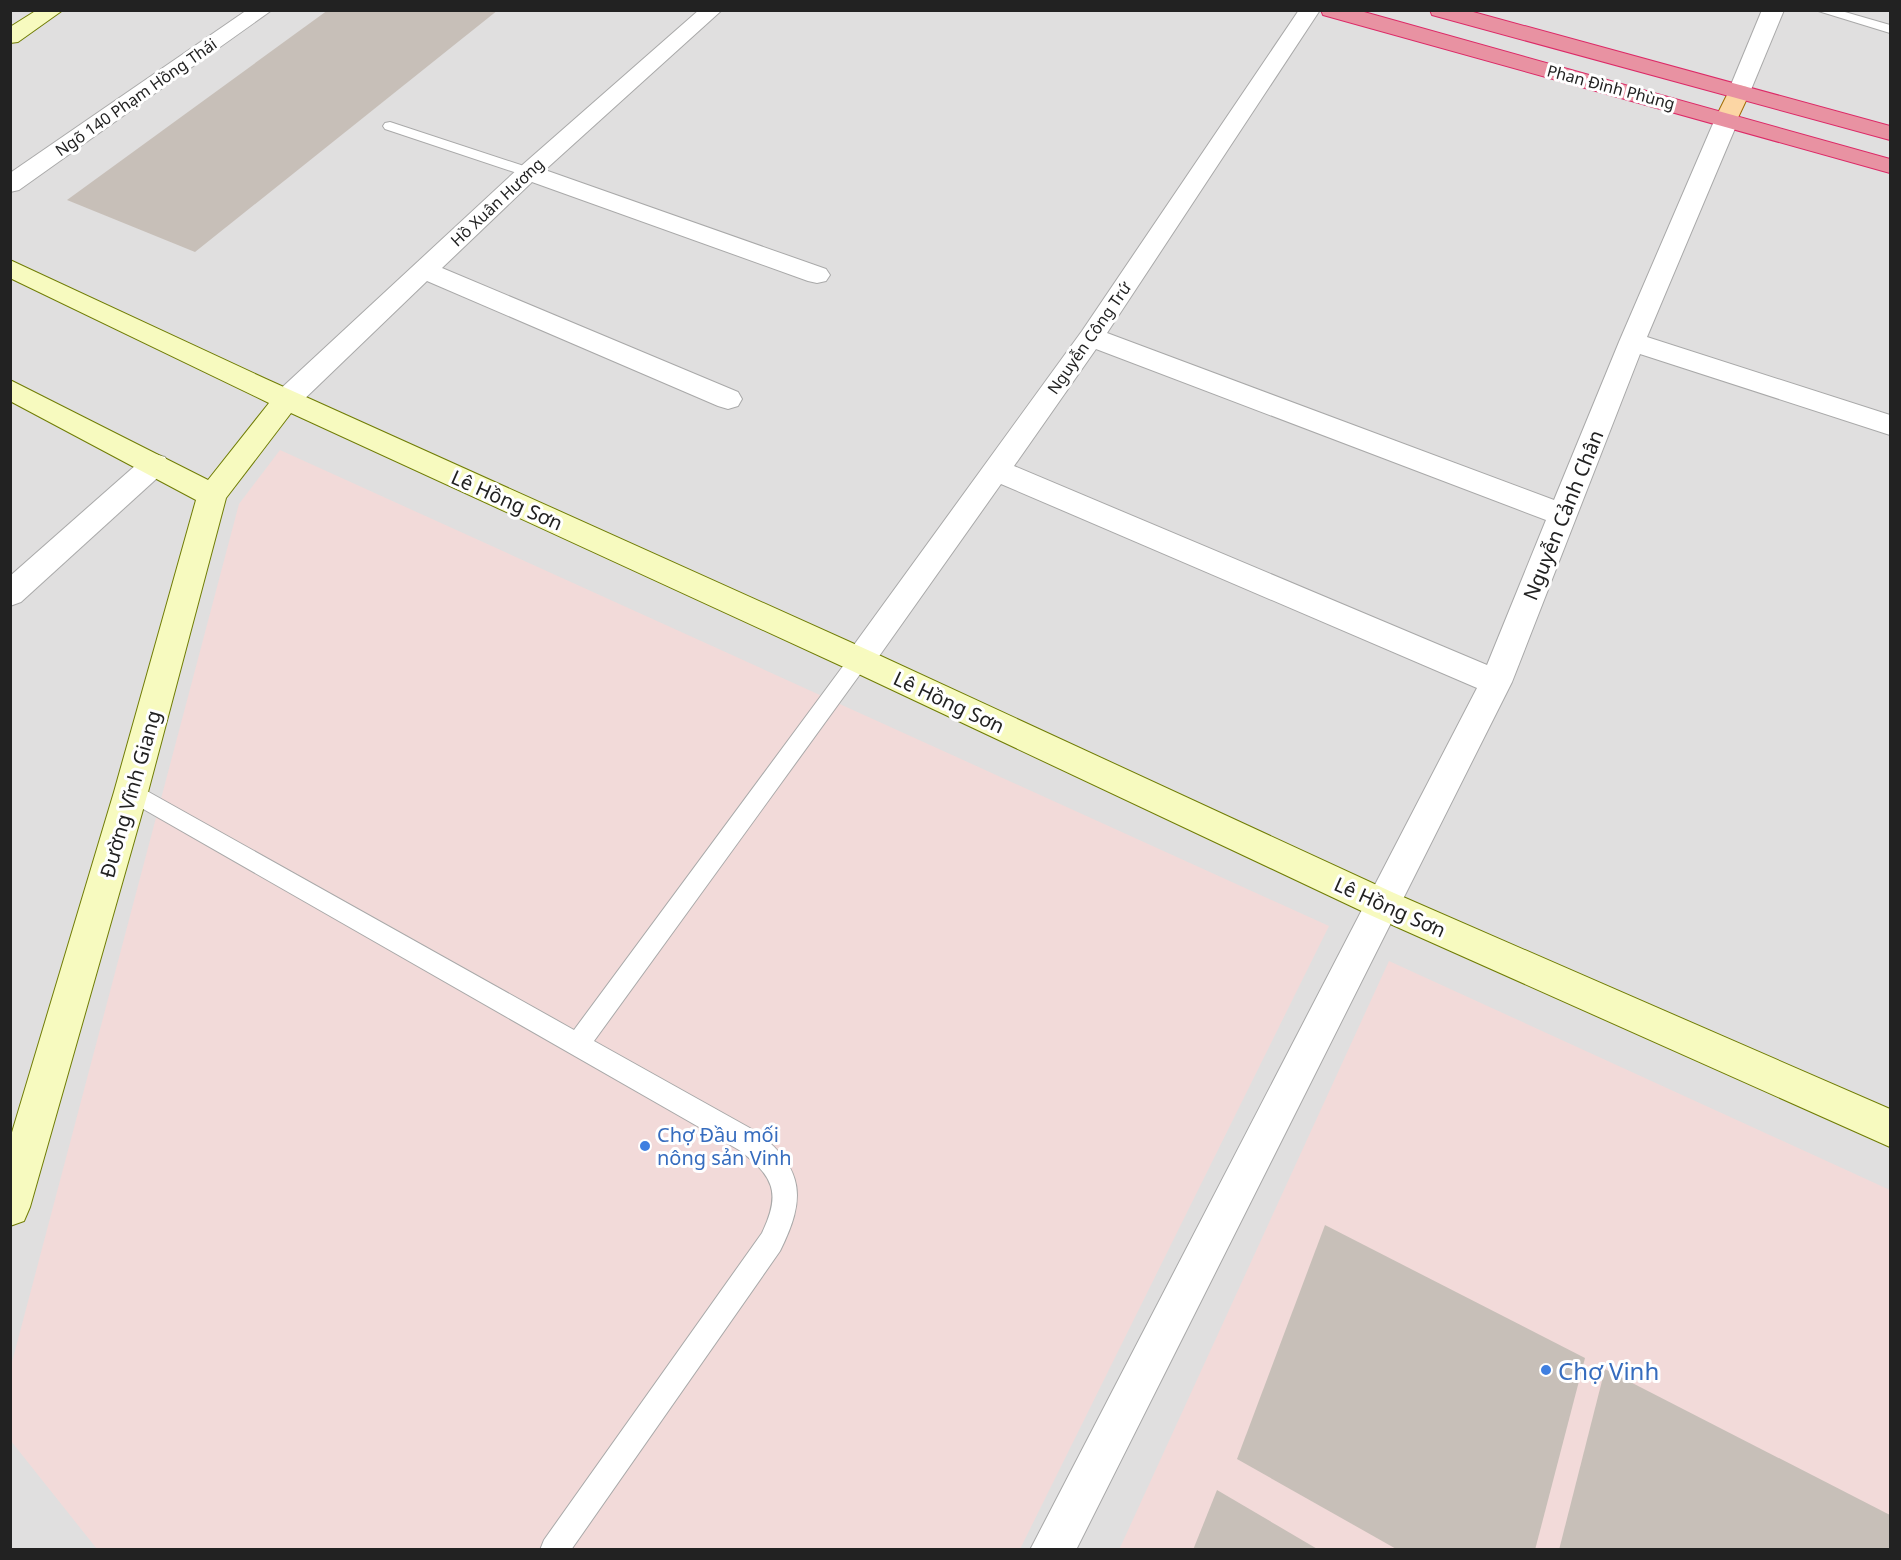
<svg xmlns="http://www.w3.org/2000/svg" width="1901" height="1560" viewBox="0 0 1901 1560" font-family="'Noto Sans',sans-serif">
  <rect width="100%" height="100%" fill="#f2efe9"/>
  <rect fill="#e0dfdf" x="11" y="11" width="1879" height="1538"/>
  <g fill="#f2dad9">
    <path d="M280,450l1049,476 -309,623h-923l-86,-108v-75l228,-862z"/>
    <path d="M1389,961l501,229v359l-771,1z"/>
  </g>
  <g fill="#c7bfb8">
    <path d="M328,10h170l-303,242 -128,-52z"/>
    <path d="M1325,1225l260,133 -50,192h-137l-161,-91z"/>
    <path d="M1605,1369l285,146v35h-331z"/>
    <path d="M1217,1490l102,60h-126z"/>
  </g>
  <g fill="none" stroke-linecap="round" stroke-linejoin="round">
    <g stroke="#a9a9a9" stroke-width="2">
      <g id="lane">
        <path d="M1815,10h23l52,15v8z"/>
        <path d="M390,122l143,47 3,3 -3,3h-10l-138,-46 -2,-3 2,-3z"/>
        <path d="M859,652l7,2 3,6 -3,6 -272,375 163,91c48,37 49,67 23,119l-209,299h-31l4,-10 218,-307c20,-41 11,-57 -23,-83l-615,-352 -4,-6 4,-6 7,-3 7,3 436,244 278,-376z"/>
      </g>
    </g>
    <g stroke="#a9a9a9" stroke-width="2">
      <g id="street">
        <path d="M247,10h25l-253,180 -9,2v-19z"/>
        <path d="M699,10h23l-177,160 281,99 4,6 -4,6 -9,2 -9,-2 -276,-99 -90,86 296,124 4,7 -4,7 -10,3 -10,-3 -291,-125 -131,126 -10,3 -10,-3 -4,-7 4,-7 244,-226z"/>
        <path d="M1299,10h21l-213,323 447,167 65,-158 96,-223 4,-5h16l4,5 -92,218 243,78v20l-250,-81 -128,328 -436,868h-46l447,-862 -476,-204 -131,185 -11,4 -11,-4 -5,-9 239,-329zM1096,349l450,171 -59,145 -473,-199z"/>
        <path d="M1762,10h22l-34,82 -3,5h-16l-3,-5z"/>
        <path d="M155,454l10,3 4,7 -4,7 -144,131 -11,4v-30l135,-119z"/>
      </g>
    </g>
    <g stroke="#707d05" stroke-width="2">
      <g id="secondary">
        <path d="M37,10h26l-45,32 -8,1v-16z"/>
        <path d="M10,260l256,119 604,272 524,242 496,216v38l-520,-232 -522,-246 -557,-256 -65,85 -78,294 -118,415 -6,14 -14,5v-87l104,-347 82,-292 -186,-99v-21l198,100 61,-77 -259,-125z"/>
      </g>
    </g>
    <g stroke="#a06b00" stroke-width="2">
      <path id="primary" d="M1739,85l8,2 3,5 -15,32h-16l-4,-5 16,-32z"/>
    </g>
    <g stroke="#dc2a67" stroke-width="2">
      <g id="highway">
        <path d="M1321,10h36l533,149v14l-567,-158z"/>
        <path d="M1430,10h36l424,116v14l-458,-125z"/>
      </g>
    </g>
    <use href="#lane" fill="#fff" fill-rule="evenodd"/>
    <use href="#street" fill="#fff" fill-rule="evenodd"/>
    <use href="#secondary" fill="#f7fabf" fill-rule="evenodd"/>
    <use href="#primary" fill="#fcd6a4" fill-rule="evenodd"/>
    <use href="#highway" fill="#e892a2" fill-rule="evenodd"/>
  </g>
  <g fill="#3f7fe0" stroke="#fff" stroke-width="2">
    <circle cx="645" cy="1146" r="6"/>
    <circle cx="1546" cy="1370" r="6"/>
  </g>
  <g text-anchor="middle" dominant-baseline="central" stroke-width="6" stroke-linejoin="round" paint-order="stroke">
    <g font-size="16" fill="#222" stroke="#fff">
      <text transform="translate(1611 87) rotate(15)">Phan Đình Phùng</text>
      <text transform="translate(136 97) rotate(-35)">Ngõ 140 Phạm Hồng Thái</text>
      <text transform="translate(497 202) rotate(-43)">Hồ Xuân Hương</text>
      <text transform="translate(1089 338) rotate(-55)">Nguyễn Công Trứ</text>
    </g>
    <g font-size="20" fill="#222" stroke="#fff">
      <text transform="translate(507 500) rotate(24)">Lê Hồng Sơn</text>
      <text transform="translate(1563 515) rotate(-68)">Nguyễn Cảnh Chân</text>
      <text transform="translate(949 702) rotate(25)">Lê Hồng Sơn</text>
      <text transform="translate(130 794) rotate(-74)">Đường Vĩnh Giang</text>
      <text transform="translate(1390 907) rotate(24)">Lê Hồng Sơn</text>
    </g>
    <g font-size="20" fill="#366cbe" stroke="#fff" text-anchor="start">
      <text x="657" y="1134">Chợ Đầu mối<tspan x="657" dy="23">nông sản Vinh</tspan></text>
    </g>
    <g font-size="24" fill="#366cbe" stroke="#fff" text-anchor="start">
      <text x="1558" y="1370">Chợ Vinh</text>
    </g>
  </g>
  <rect width="1901" height="1560" fill="none" stroke="#222222" stroke-width="24"/>
</svg>
